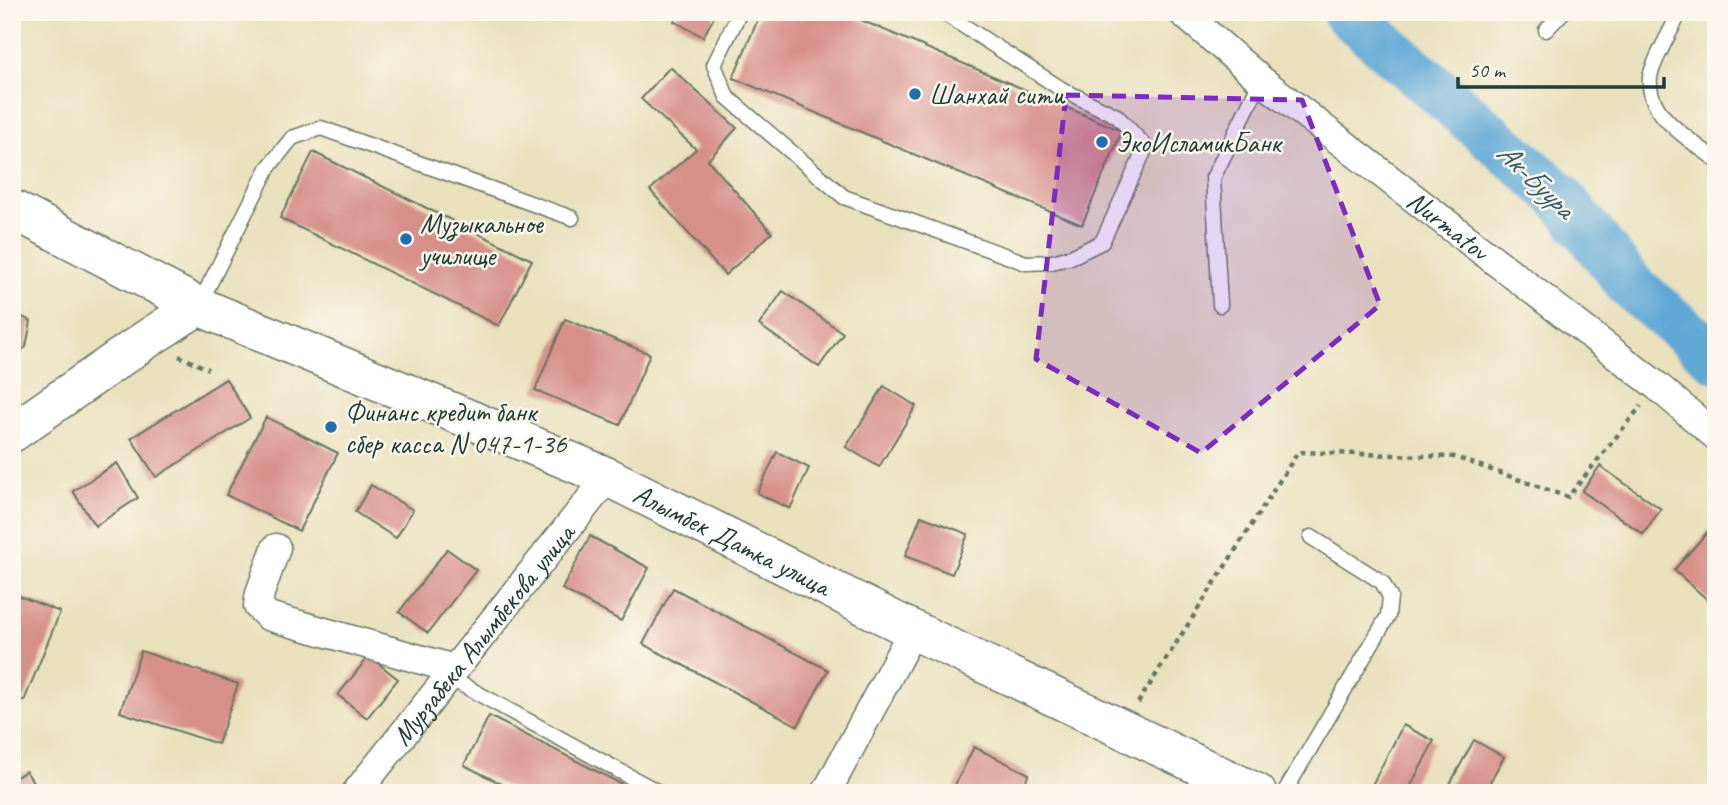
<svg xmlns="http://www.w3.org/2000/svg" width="1728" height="805" viewBox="0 0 1728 805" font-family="Caveat,sans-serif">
  <rect width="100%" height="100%" fill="#fbf7ec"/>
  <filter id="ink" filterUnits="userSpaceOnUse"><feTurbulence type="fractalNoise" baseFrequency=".0143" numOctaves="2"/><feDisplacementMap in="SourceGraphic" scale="14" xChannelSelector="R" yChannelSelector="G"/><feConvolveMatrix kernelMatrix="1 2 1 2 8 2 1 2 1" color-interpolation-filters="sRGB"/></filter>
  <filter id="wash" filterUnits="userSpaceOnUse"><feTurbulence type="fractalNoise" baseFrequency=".00686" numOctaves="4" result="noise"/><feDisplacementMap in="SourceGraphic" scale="28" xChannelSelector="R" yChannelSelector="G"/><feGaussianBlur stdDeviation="1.57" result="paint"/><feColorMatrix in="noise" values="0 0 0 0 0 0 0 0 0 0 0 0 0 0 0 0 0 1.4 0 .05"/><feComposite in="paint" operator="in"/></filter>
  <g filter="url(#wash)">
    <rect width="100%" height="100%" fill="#e9e0bc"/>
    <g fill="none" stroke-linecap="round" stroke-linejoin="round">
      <path stroke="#5fa8d6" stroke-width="49" d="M1346,12l213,183 73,92 84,71"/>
    </g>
    <g id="blocks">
      <g fill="#d78f89">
        <path d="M679,12h38l-14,25 -29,-16z"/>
        <path d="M761,12h81l280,119 -40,94 -349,-147z"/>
        <path d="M670,67l67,61 -29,32 64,73 -47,42 -75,-85 46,-41 -55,-50z"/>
        <path d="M313,152l219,108 -33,66 -219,-108z"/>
        <path d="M783,291l60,42 -24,34 -60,-42z"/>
        <path d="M12,312l19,9 -5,26 -14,10z"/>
        <path d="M565,319l85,35 -30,71 -85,-35z"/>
        <path d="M226,379l24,39 -94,59 -25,-39z"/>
        <path d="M884,386l32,20 -37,61 -33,-20z"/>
        <path d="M266,417l72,36 -39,78 -73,-36z"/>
        <path d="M777,452l32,16 -19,41 -33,-16z"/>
        <path d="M117,463l21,35 -43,28 -22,-35z"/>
        <path d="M1600,466l61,43 -18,25 -61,-43z"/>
        <path d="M371,485l42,25 -17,28 -41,-26z"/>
        <path d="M921,516l47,18 -16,40 -47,-18z"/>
        <path d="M1710,529l6,5v64l-5,5 -37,-33z"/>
        <path d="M590,536l59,32 -28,53 -59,-32z"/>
        <path d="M447,549l29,21 -48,63 -29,-21z"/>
        <path d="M673,588l155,82 -30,56 -155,-82z"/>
        <path d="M17,595l43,17 -36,89 -12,-5v-88z"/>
        <path d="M141,651l97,33 -20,60 -98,-32z"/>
        <path d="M369,656l29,23 -31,39 -29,-23z"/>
        <path d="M489,716l150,77h-120l-55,-28z"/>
        <path d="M1403,725l31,16 -27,52h-26l-10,-6z"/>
        <path d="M1474,740l30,17 -20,36h-39z"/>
        <path d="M974,747l55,27 -9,19h-55l-11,-6z"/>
        <path d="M26,771l14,22h-28v-13z"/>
      </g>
    </g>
  </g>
  <g filter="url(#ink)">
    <use href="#blocks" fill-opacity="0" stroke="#667664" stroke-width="2"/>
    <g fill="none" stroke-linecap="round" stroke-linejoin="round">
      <g stroke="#667664" stroke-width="17">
        <g id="service">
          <path d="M740,12l-26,53 13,32 117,100 182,66 26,-1 19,-5 31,-15 44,-95 -29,-31 -54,-26 -121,-78"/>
          <path d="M1680,12c-7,15 -28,51 -30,65 -4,39 40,62 66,83"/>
          <path d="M1546,30l17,-18"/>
          <path d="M199,305l69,-137 24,-30 29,-10 251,90"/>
          <path d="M1220,305l-7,-127 48,-98"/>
          <path d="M448,677l212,116"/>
          <path d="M1284,793l104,-177 2,-19 -8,-15 -71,-45"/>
        </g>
      </g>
      <g stroke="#667664" stroke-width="31">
        <g id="minor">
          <path id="s1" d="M1182,12l79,68 396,306 59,50"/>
          <path d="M276,548l-16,45 -2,13 10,10 186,53"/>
          <path id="s2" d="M356,793l252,-316"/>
          <path d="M826,793l87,-163"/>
        </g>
      </g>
      <g stroke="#667664" stroke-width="41">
        <g id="secondary">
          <path id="s3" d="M198,306l410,171 305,153 344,163"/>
        </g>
      </g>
      <g stroke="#667664" stroke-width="41">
        <path id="primary" d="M12,209l186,97 -54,35 -132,92"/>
      </g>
      <g stroke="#667664" stroke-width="4.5" stroke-dasharray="5 5" stroke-linecap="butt">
        <path d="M179,356l29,13"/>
        <path d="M1138,703l160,-251 157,5 113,40 73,-91"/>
      </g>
      <use href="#service" stroke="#fff" stroke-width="14"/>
      <use href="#minor" stroke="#fff" stroke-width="28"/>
      <use href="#secondary" stroke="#fff" stroke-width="38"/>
      <use href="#primary" stroke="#fff" stroke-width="38"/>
    </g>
  </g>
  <path fill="#7b2cbf" fill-opacity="0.2" stroke="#7b2cbf" stroke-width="5" stroke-dasharray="14 9" stroke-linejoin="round" d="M1066,95l236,5 78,205 -179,148 -165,-94z"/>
  <g fill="#1f6fb2" stroke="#fbf7ec" stroke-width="2.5">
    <circle cx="915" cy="94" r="7"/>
    <circle cx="1102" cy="142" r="7"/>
    <circle cx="406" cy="239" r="7"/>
    <circle cx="331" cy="427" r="7"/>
  </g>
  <g text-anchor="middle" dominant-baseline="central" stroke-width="5" stroke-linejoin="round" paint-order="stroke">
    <g font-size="28" fill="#1f3d34" stroke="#fbf7ec" text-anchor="start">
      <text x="929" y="94">Шанхай сити</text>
      <text x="1116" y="142">ЭкоИсламикБанк</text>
      <text x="420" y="223">Музыкальное<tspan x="420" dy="32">училище</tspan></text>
      <text x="345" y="411">Финанс кредит банк<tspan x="345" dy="32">сбер касса N 047-1-36</tspan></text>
    </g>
    <g font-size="28" fill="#1f3d34" stroke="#fbf7ec">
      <text stroke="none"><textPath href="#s1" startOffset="341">Nurmatov</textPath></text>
      <text stroke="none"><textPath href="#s3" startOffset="583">Алымбек Датка улица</textPath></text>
      <text stroke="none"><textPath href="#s2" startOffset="203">Мурзабека Алымбекова улица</textPath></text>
    </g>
    <g font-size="30" font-style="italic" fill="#325d65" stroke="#fbf7ec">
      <text transform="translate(1536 180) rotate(44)">Ак-Буура</text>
    </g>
  </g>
  <rect width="1728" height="805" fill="none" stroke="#fbf7ec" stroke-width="42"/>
  <path d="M1458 77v10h206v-10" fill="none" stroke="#1f3d34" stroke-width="3.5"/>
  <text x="1469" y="77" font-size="21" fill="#1f3d34" stroke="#fbf7ec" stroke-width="5" paint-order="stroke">50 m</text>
</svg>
